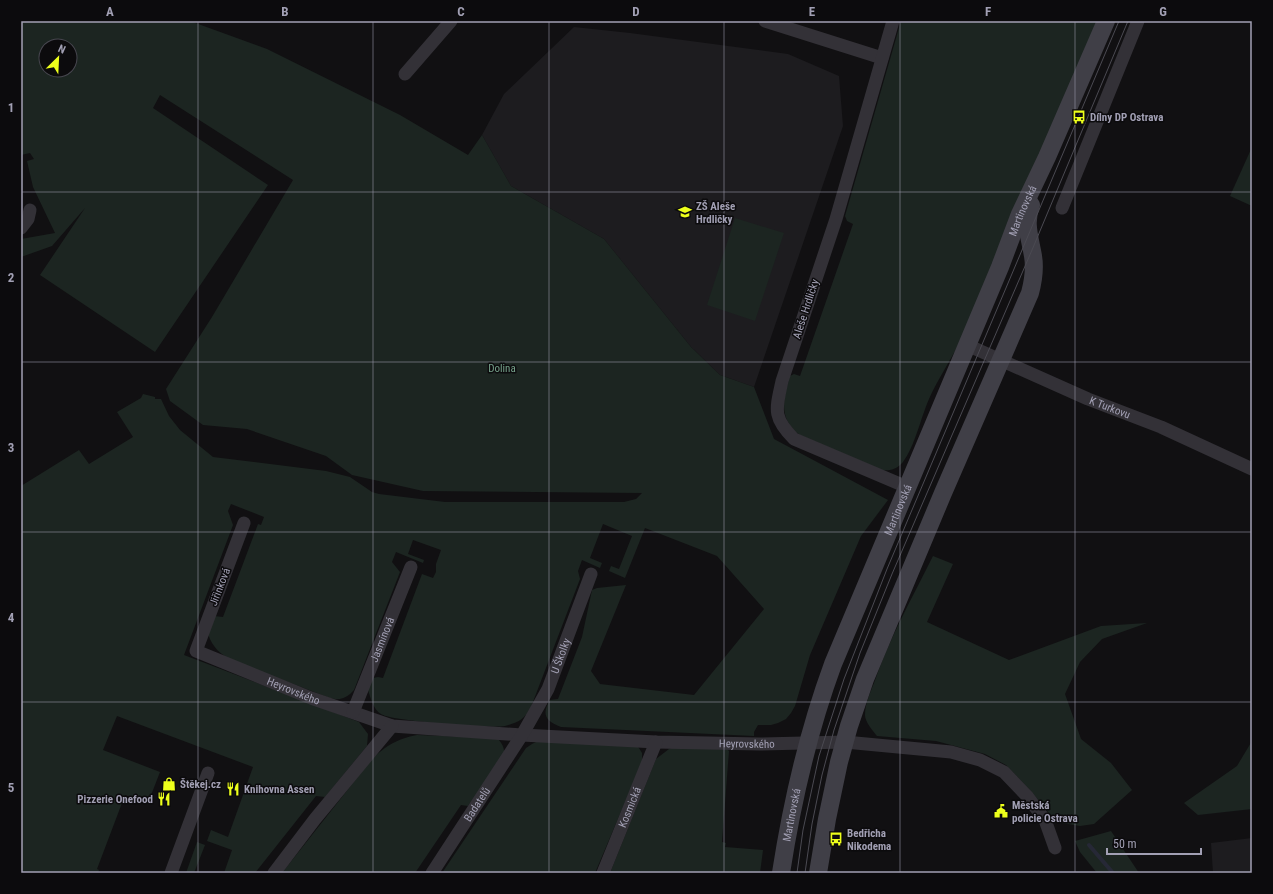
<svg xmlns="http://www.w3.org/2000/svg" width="1273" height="894" viewBox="0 0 1273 894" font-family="'Roboto Condensed',sans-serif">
  <rect width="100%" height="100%" fill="#111012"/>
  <g fill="#1d1c1f">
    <path d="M574,27l56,6 158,21 51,22 4,50 -89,261 -34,-12 -29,-28 -87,-108 -93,-53 -29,-51 22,-41z"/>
    <path d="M1252,838v35h-39l-2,-30z"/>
  </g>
  <g fill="#1c2521" fill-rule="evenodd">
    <path d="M21,21h169l77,28 133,66 68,40 14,-20 29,51 93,53 87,108 29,28 34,12 20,52 114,61 -27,36 -51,119 -15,51 -4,7 -5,6 -8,4 -7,2h-13l-4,7v4l-193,-9c-15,-6 -20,-12 -11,-27l8,-1 24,-62 10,-47 5,-2 29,-3 -35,86 9,13 94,11 70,-86 -47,-53 -72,-28 -20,50 -16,-7 2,-5 8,3 13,-33 -29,-12 -13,34 12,5 -2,5 -18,-8 -4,11 2,8 -49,128c-7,13 -12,15 -26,19 -13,3 -115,-5 -124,-12 -8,-5 -10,-15 -13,-24l5,-12 5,-1 5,1 39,-104 11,4 3,-6v-8l5,-14 -28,-10 -5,14 16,6 -1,3 -27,-11 -4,10 8,10 -46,118c-7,8 -14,11 -24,8l-97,-37c-13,-7 -20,-13 -25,-27l6,-18 9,1 35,-93 3,1 3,-8 -33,-13 -3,7 5,14 -49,130 175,67 9,12 -1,12 -42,51 -9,-1 -61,77h-31l8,-23 -25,-9 4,-11 17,7 25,-70 -136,-51 -14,34 57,22 -12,31 -23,-8 -28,74 2,1 -1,3h-77v-387l58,-36 10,14 44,-27 -16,-25 24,-14 2,-4 12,3v2h6l8,17 11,14 33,27 113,14 24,6 22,15 7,2 66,8h179l12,-3 6,-6 -219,-2 -71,-16 -26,-19 -79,-27 -44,-4 -33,-24 -4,-12 46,-72 81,-137 -133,-85 -7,13 115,77 -113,167 -115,-77 45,-67 -33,38 -31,11v-18l34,-6 -22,-46 -6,-26 7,-2 -4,-6 -9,2zM46,46h24v24h-24z"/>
    <path d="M901,21h196l-137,321c-10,19 -22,37 -31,57 -8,18 -14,47 -26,63 -6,7 -12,9 -21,8l-82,-35c-22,-16 -17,-36 -10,-59l4,-2 6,2 53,-152 -6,-3 -2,-5z"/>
    <path d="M1252,147v59l-22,-10z"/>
    <path d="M735,218l49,15 -29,88 -48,-16z"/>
    <path d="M933,556l20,8 -26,58 82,38 92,-34 46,-3 -45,16 -22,23 -15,32 16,45 30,24 21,27 -38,34 -14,2 -24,-4 -25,-31 -25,-26 -21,-11 -49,-13 -59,-5c-4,-5 -12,-14 -12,-21 0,-11 5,-22 9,-32 15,-44 38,-85 59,-127z"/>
    <path d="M417,735l80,3c6,6 8,11 7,19 -2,7 -30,41 -36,49l-7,-1 -46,68h-133l90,-114c15,-14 25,-20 45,-24z"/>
    <path d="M540,740l97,5 5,8v9l-47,111h-153l84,-125 6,-4z"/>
    <path d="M1252,741v68l-54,6 -14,-12 53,-37z"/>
    <path d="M682,744l42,2 5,5 -7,91 4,1 -1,4 38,3 -3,23h-150l46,-114 13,-10z"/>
    <path d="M1111,831l28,42h-42l-17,-21 -5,-11z"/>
    <path d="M197,842l8,3 -11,28h-8z"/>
  </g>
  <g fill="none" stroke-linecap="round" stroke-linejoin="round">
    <path stroke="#262836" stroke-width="4" d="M1089,845l24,28"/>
    <g stroke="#333137" stroke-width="13">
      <path d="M765,21l117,37"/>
      <path d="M893,21l-57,198 -54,162c-6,28 -10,36 12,58l113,48"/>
      <path d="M405,74l46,-53"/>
      <path d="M1062,208l76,-187"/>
      <path d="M21,228l7,-9 2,-9"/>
      <path id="s1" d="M967,345l121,54 73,28 91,42"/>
      <path id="s2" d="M244,523l-48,128 115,47 81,28 130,9 134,7 104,2 85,-2 106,10 29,8 24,12 23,24 18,24 10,28"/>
      <path id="s3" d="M353,712l58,-145"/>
      <path d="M171,873l37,-100"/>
      <path d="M274,873l41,-54 77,-93"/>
      <path id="s4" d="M432,873l90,-138 26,-46 43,-115"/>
      <path id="s5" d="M603,873l53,-131"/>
    </g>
    <g stroke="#403f47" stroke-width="18">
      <path id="s6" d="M781,873c11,-71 27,-141 52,-209l167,-397 20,-53 27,-57 59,-136"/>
      <path d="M818,873l9,-54 12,-57 10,-36 16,-47 78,-186 87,-200c3,-11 5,-25 3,-37 -3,-18 -9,-33 -2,-51"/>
    </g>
    <g stroke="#4b4a52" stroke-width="1">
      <path d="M797,873l6,-43 16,-74 25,-77 43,-110 232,-548"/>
      <path d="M805,873l7,-49 10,-49 12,-45 26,-77 32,-79 140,-324 96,-229"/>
    </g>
  </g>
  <path fill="none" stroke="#a2a0b4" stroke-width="1" stroke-opacity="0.55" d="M198,21v852M373,21v852M549,21v852M724,21v852M900,21v852M1075,21v852M21,192h1231M21,362h1231M21,532h1231M21,702h1231"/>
  <defs>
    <g id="bus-bare" transform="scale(1.08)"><path d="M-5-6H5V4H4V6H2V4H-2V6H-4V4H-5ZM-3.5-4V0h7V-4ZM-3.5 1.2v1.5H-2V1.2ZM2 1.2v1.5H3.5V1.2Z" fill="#edff1b" stroke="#0c0b0d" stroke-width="2.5" paint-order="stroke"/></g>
    <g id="school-bare" transform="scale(1.08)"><path d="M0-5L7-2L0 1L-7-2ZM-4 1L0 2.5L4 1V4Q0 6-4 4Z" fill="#edff1b" stroke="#0c0b0d" stroke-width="2.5" paint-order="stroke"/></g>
    <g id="shop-bare" transform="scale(1.08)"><path d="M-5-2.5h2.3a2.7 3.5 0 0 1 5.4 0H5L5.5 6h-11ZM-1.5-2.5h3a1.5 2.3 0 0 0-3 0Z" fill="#edff1b" stroke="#0c0b0d" stroke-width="2.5" paint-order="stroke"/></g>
    <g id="restaurant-bare" transform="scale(1.08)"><path d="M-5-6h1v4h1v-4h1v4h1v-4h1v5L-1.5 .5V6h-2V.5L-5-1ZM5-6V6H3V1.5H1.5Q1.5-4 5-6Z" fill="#edff1b" stroke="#0c0b0d" stroke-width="2.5" paint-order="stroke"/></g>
    <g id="civic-bare" transform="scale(1.08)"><path d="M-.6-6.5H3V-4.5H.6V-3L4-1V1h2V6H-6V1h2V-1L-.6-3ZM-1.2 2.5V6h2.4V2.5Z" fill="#edff1b" stroke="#0c0b0d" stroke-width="2.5" paint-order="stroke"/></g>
  </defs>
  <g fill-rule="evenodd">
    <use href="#bus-bare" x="1079" y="117"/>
    <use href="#school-bare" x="685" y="212"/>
    <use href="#shop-bare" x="169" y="784"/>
    <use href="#restaurant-bare" x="233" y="789"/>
    <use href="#restaurant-bare" x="164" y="799"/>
    <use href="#civic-bare" x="1001" y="811"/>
    <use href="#bus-bare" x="836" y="839"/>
  </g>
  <g text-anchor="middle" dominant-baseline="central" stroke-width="3" stroke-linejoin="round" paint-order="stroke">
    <g font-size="11" font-weight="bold" fill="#a2a0b4" stroke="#0c0b0d" text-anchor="start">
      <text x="1090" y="117">Dílny DP Ostrava</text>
      <text x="696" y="206">ZŠ Aleše<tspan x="696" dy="13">Hrdličky</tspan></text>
      <text x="180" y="784">Štěkej.cz</text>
      <text x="244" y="789">Knihovna Assen</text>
      <text x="153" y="799" text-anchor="end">Pizzerie Onefood</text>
      <text x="1012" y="805">Městská<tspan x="1012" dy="13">policie Ostrava</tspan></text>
      <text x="847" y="833">Bedřicha<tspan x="847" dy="13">Nikodema</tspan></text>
    </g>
    <g font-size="11" fill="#a2a0b4" stroke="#0c0b0d">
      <text stroke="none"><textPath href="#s6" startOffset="707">Martinovská</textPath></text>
      <text transform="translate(806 309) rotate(-72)">Aleše Hrdličky</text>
      <text stroke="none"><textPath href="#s1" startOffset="156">K Turkovu</textPath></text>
      <text stroke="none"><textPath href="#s6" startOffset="383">Martinovská</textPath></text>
      <text transform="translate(220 587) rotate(-69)">Jiřinková</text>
      <text stroke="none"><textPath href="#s3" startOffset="78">Jasmínová</textPath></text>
      <text stroke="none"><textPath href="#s4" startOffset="253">U Školky</textPath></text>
      <text stroke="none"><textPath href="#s2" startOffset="242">Heyrovského</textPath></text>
      <text stroke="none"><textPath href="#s2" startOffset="702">Heyrovského</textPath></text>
      <text stroke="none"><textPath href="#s4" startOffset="82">Badatelů</textPath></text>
      <text stroke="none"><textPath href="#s5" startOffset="71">Kosmická</textPath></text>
      <text stroke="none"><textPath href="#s6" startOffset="59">Martinovská</textPath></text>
    </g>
    <g font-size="11" fill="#75a18a" stroke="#0c0b0d">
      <text x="502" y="368">Dolina</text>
    </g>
  </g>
  <rect width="1273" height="894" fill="none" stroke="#0c0b0d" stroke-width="44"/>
  <g transform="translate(58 58) rotate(24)"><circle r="19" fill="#0c0b0d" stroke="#484750"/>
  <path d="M0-3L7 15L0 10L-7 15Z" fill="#edff1b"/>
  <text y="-6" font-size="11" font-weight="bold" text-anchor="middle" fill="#a2a0b4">N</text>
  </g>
  <path d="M1107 848v6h94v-6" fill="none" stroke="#a2a0b4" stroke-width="2"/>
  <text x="1113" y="848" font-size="12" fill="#a2a0b4" stroke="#0c0b0d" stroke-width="3" paint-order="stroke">50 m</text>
  <rect x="22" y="22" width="1229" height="850" fill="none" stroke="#a2a0b4" stroke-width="1.5"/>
  <g font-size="13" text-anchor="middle" font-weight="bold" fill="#a2a0b4">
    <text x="110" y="16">A</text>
    <text x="285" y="16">B</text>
    <text x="461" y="16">C</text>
    <text x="636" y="16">D</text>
    <text x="812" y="16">E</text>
    <text x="988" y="16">F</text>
    <text x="1163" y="16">G</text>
    <text x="11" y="112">1</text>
    <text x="11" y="282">2</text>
    <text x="11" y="452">3</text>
    <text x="11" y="622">4</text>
    <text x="11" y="792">5</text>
  </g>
</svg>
